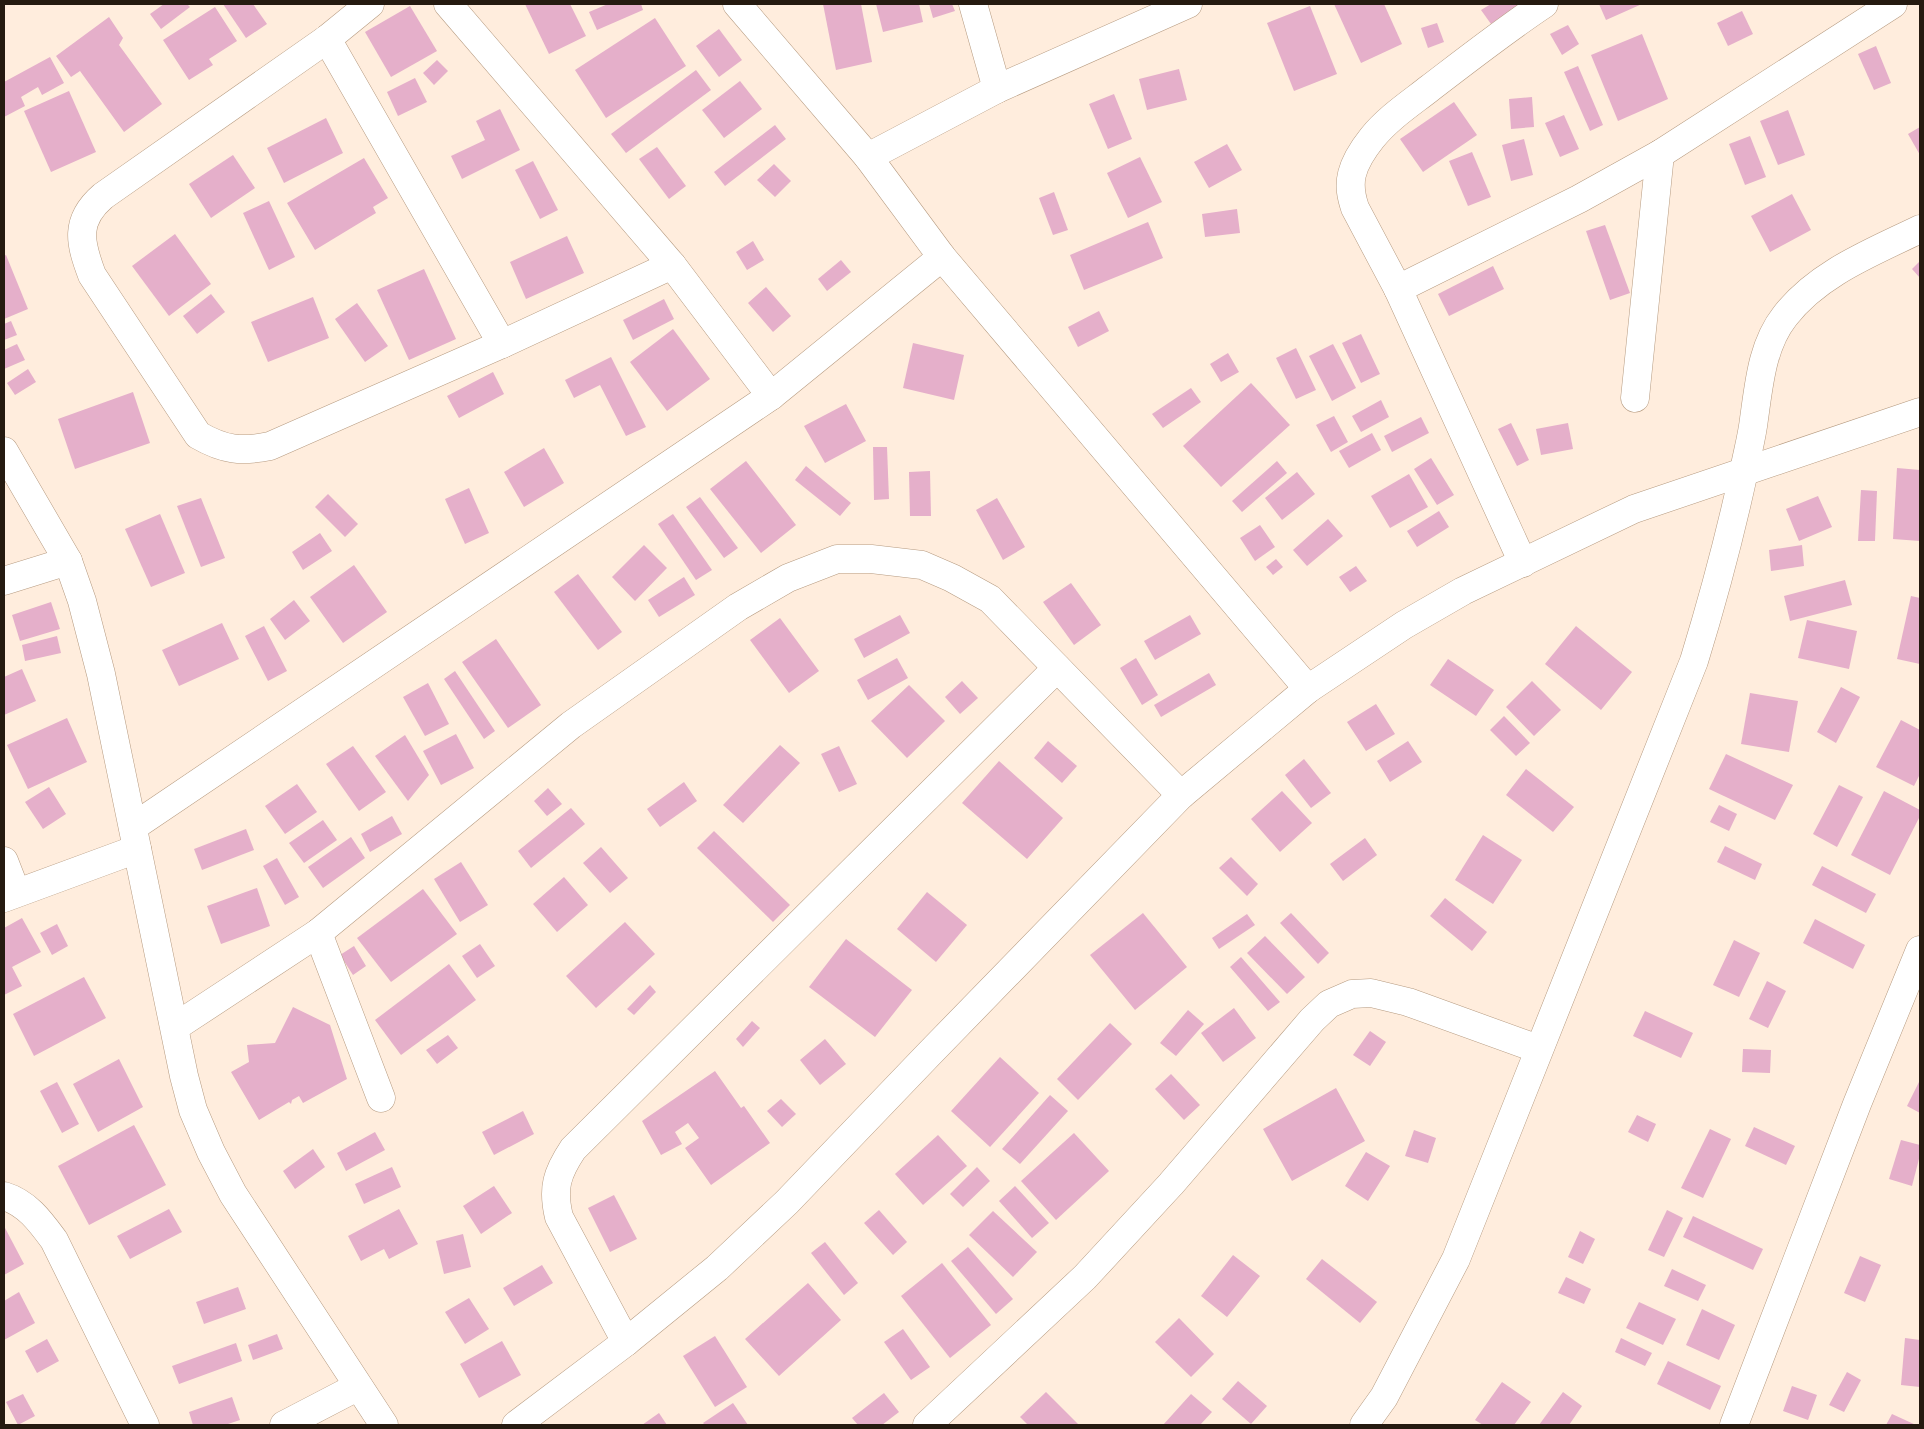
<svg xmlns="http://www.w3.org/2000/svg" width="1924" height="1429" viewBox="0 0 1924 1429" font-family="Arial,sans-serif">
  <rect width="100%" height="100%" fill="#ffeddd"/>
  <g fill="#e5afca">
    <path d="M164,4h23l3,3 -29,22 -11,-15z"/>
    <path d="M223,4h30l14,20 -21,14z"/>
    <path d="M525,4h45l16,32 -37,18z"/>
    <path d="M608,4h33l2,6 -46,20 -8,-18z"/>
    <path d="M823,4h38l11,58 -36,8z"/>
    <path d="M876,4h43l4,18 -40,10z"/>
    <path d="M929,4h23l3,7 -22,7z"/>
    <path d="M1334,4h50l18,40 -41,19z"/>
    <path d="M1491,4h29l-29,20 -10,-14z"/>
    <path d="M1599,4h43l-36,16z"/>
    <path d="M410,6l27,45 -46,26 -26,-45z"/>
    <path d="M1310,6l27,68 -43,17 -27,-68z"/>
    <path d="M215,7l22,34 -28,18 4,6 -24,15 -26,-40z"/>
    <path d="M1742,11l11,23 -25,12 -11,-23z"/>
    <path d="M109,17l14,21 -4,7 43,59 -38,28 -44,-61 -9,6 -15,-21z"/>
    <path d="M655,18l31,48 -80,52 -31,-48z"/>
    <path d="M1437,23l7,19 -16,6 -7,-20z"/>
    <path d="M1568,25l11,19 -17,11 -12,-21z"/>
    <path d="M719,29l23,31 -23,17 -23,-31z"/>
    <path d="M1642,34l26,65 -50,22 -27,-66z"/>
    <path d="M1876,46l15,37 -17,7 -16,-36z"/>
    <path d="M50,57l14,26 -22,12 -4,-8 -17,10 4,9 -21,11v-35z"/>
    <path d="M437,60l11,11 -14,14 -11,-12z"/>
    <path d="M1578,66l25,59 -13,6 -26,-59z"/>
    <path d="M1179,69l8,31 -40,10 -8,-31z"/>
    <path d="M696,70l15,20 -85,63 -15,-19z"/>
    <path d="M415,78l12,24 -29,14 -11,-24z"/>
    <path d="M740,81l22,28 -38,29 -22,-28z"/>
    <path d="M69,91l27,61 -45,20 -27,-61z"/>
    <path d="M1114,94l18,45 -24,10 -19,-45z"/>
    <path d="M1532,97l2,30 -23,2 -2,-30z"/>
    <path d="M1454,102l23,33 -54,37 -23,-33z"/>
    <path d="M500,109l20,41 -58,29 -11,-23 34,-16 -9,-19z"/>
    <path d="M1788,110l17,45 -27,10 -18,-44z"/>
    <path d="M1564,115l15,34 -19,8 -15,-34z"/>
    <path d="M326,118l17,35 -59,30 -17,-35z"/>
    <path d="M775,125l11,14 -61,47 -11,-14z"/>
    <path d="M1920,127v28l-12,-21z"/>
    <path d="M1750,136l16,41 -21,8 -16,-41z"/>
    <path d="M1524,139l9,36 -22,6 -9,-36z"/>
    <path d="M1227,144l15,26 -33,18 -15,-26z"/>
    <path d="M657,147l29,39 -17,13 -30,-40z"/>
    <path d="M1472,152l19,45 -23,9 -19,-45z"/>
    <path d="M233,155l22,33 -44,30 -22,-34z"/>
    <path d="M1140,157l22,45 -34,16 -21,-45z"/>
    <path d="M364,158l24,40 -15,9 3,6 -61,37 -28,-47z"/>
    <path d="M533,161l25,49 -18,9 -25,-49z"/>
    <path d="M774,164l17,17 -16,16 -18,-17z"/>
    <path d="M1054,192l14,38 -15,5 -14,-37z"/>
    <path d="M1792,194l19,36 -41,22 -19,-36z"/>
    <path d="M269,201l26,56 -26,13 -26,-57z"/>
    <path d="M1237,209l3,24 -35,4 -3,-23z"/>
    <path d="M1148,222l15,36 -79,32 -14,-35z"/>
    <path d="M1605,225l25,68 -20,7 -24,-69z"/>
    <path d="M175,234l36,50 -42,32 -37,-50z"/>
    <path d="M567,236l17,37 -58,26 -16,-37z"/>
    <path d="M753,241l11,19 -17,10 -11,-18z"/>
    <path d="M6,255l22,54 -24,10v-63z"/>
    <path d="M841,260l10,12 -24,19 -9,-12z"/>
    <path d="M1920,261v17l-8,-9z"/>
    <path d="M1493,266l11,23 -55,27 -11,-22z"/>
    <path d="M424,269l32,70 -47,21 -32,-70z"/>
    <path d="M766,287l25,29 -18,16 -25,-29z"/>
    <path d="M211,294l14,18 -28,22 -14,-18z"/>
    <path d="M313,297l16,41 -61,24 -17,-40z"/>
    <path d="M664,299l10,20 -41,21 -10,-20z"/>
    <path d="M357,303l31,43 -23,16 -30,-43z"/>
    <path d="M1099,311l10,20 -31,16 -10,-20z"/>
    <path d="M11,321l6,14 -13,5v-16z"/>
    <path d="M673,329l37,50 -43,32 -37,-49z"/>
    <path d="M1361,334l19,40 -19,9 -19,-40z"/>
    <path d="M913,343l51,12 -10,45 -51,-12z"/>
    <path d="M17,344l8,16 -21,9v-19z"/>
    <path d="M1333,344l23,44 -24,13 -23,-45z"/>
    <path d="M1296,348l20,42 -20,9 -20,-41z"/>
    <path d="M1228,353l11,19 -18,10 -11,-18z"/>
    <path d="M611,357l35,70 -20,9 -26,-51 -26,13 -9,-18z"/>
    <path d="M28,369l8,13 -21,13 -8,-12z"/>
    <path d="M493,372l11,22 -45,24 -12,-22z"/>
    <path d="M1251,383l39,42 -69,62 -38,-41z"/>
    <path d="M1191,388l10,14 -38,26 -11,-14z"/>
    <path d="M133,392l17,51 -75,26 -17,-50z"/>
    <path d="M1381,400l8,17 -28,15 -9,-16z"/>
    <path d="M846,404l20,37 -41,22 -21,-37z"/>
    <path d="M1334,416l14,26 -17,10 -15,-27z"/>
    <path d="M1421,417l8,16 -37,19 -8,-16z"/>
    <path d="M1511,423l18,37 -12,6 -19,-37z"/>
    <path d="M1568,423l5,26 -32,6 -5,-26z"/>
    <path d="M1372,433l9,17 -32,18 -10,-17z"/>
    <path d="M873,447h14l2,52 -15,1z"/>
    <path d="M544,448l20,35 -40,24 -20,-35z"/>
    <path d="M1431,458l23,37 -17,10 -23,-36z"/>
    <path d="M746,461l50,64 -35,28 -51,-64z"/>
    <path d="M1277,461l10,12 -45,39 -10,-11z"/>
    <path d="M806,466l45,37 -11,13 -45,-36z"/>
    <path d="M1897,468l23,2v71l-27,-2z"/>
    <path d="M930,471l1,45h-21l-1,-44z"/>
    <path d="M1297,472l18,22 -33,26 -17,-22z"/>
    <path d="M1409,474l19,33 -38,21 -19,-32z"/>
    <path d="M469,488l20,45 -24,11 -20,-45z"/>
    <path d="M1861,490l16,1 -2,50h-17z"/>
    <path d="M328,494l30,30 -13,13 -30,-30z"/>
    <path d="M1818,496l14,31 -33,14 -13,-32z"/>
    <path d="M700,497l38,51 -14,10 -38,-51z"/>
    <path d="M201,498l24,60 -24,9 -24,-61z"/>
    <path d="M997,498l28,49 -22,13 -27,-50z"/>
    <path d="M1439,511l10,16 -32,20 -10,-16z"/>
    <path d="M160,514l25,59 -34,14 -26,-58z"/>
    <path d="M673,514l39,56 -16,10 -38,-56z"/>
    <path d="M1328,519l15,17 -36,30 -14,-16z"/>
    <path d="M1260,525l15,22 -20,14 -15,-23z"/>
    <path d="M320,533l12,18 -29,19 -11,-18z"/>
    <path d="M644,545l23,23 -32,33 -23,-24z"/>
    <path d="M1802,545l2,21 -33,5 -2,-21z"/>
    <path d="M1276,559l7,8 -10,8 -7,-8z"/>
    <path d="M354,565l33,47 -44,31 -33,-46z"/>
    <path d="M1356,566l11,15 -17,11 -11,-15z"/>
    <path d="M578,574l44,58 -24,18 -44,-58z"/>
    <path d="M684,577l11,18 -36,22 -11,-17z"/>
    <path d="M1845,580l7,25 -62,16 -6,-25z"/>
    <path d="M1071,583l30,42 -27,20 -31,-43z"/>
    <path d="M1911,596l9,2v66l-23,-5z"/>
    <path d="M294,600l16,21 -25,19 -15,-21z"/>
    <path d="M51,602l9,27 -40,12 -8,-26z"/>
    <path d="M900,615l10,18 -46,25 -10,-19z"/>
    <path d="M1190,615l11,19 -46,26 -11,-19z"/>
    <path d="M780,618l39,53 -30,22 -39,-53z"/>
    <path d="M1807,620l50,11 -8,38 -51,-11z"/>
    <path d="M222,623l17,36 -60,27 -17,-36z"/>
    <path d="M264,626l23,45 -19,10 -23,-45z"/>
    <path d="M1576,626l56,46 -31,38 -56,-46z"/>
    <path d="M57,636l4,17 -36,8 -3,-16z"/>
    <path d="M496,639l45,66 -33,23 -46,-66z"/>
    <path d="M897,658l11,20 -40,22 -11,-20z"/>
    <path d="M1136,658l22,37 -16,10 -22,-37z"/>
    <path d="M1448,659l46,31 -18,26 -46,-31z"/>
    <path d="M22,669l14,32 -32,14v-38z"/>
    <path d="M455,671l40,60 -11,8 -40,-60z"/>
    <path d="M1209,673l7,12 -55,32 -7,-12z"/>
    <path d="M962,681l16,17 -18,16 -15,-17z"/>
    <path d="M1532,681l29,29 -27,26 -28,-29z"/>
    <path d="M428,683l21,41 -24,12 -22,-39z"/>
    <path d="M909,685l36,36 -38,37 -36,-37z"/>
    <path d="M1841,687l19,10 -24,46 -19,-11z"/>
    <path d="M1750,693l48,8 -9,51 -48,-8z"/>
    <path d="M1376,704l19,30 -29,17 -19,-29z"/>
    <path d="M1504,716l26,27 -14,13 -26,-26z"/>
    <path d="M67,718l20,44 -59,27 -21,-44z"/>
    <path d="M1901,720l19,10v44l-6,12 -38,-19z"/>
    <path d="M456,734l18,34 -33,17 -18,-34z"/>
    <path d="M405,735l24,40 -21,26 -33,-45z"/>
    <path d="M1048,741l29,25 -15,17 -28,-25z"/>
    <path d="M1408,741l14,21 -32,20 -13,-21z"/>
    <path d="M780,745l20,18 -57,60 -20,-18z"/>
    <path d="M353,746l33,46 -27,19 -33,-47z"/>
    <path d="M839,746l18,38 -18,8 -18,-38z"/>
    <path d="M1726,754l67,31 -18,35 -66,-31z"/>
    <path d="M1304,759l27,34 -20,15 -26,-33z"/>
    <path d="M999,761l64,57 -36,41 -65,-56z"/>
    <path d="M1526,769l48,38 -21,25 -47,-37z"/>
    <path d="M684,782l13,19 -37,26 -13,-18z"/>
    <path d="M297,784l20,28 -32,22 -20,-28z"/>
    <path d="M1839,785l24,12 -26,50 -24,-13z"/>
    <path d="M49,787l17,27 -23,15 -18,-27z"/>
    <path d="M548,788l14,16 -15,12 -13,-15z"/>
    <path d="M1282,791l30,32 -32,29 -29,-33z"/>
    <path d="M1884,791l36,19v6l-30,59 -39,-20z"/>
    <path d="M1719,805l18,9 -8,17 -19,-9z"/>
    <path d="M571,808l14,16 -54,44 -13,-17z"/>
    <path d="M392,816l10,18 -32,18 -9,-18z"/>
    <path d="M323,820l14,20 -33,23 -15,-20z"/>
    <path d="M246,829l8,21 -52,20 -8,-21z"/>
    <path d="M714,831l76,74 -17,17 -76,-74z"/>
    <path d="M1483,835l39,25 -29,44 -38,-24z"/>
    <path d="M351,837l14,21 -42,30 -15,-21z"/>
    <path d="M1365,838l12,17 -34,26 -13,-17z"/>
    <path d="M1725,846l37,18 -7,16 -38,-18z"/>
    <path d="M601,847l27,31 -18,15 -27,-30z"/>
    <path d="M1231,857l27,27 -11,12 -28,-28z"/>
    <path d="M277,858l22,39 -14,8 -22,-39z"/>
    <path d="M461,862l27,43 -28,17 -26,-43z"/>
    <path d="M1822,866l54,28 -10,19 -54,-28z"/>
    <path d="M564,877l24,28 -31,27 -24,-28z"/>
    <path d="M257,888l13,38 -49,18 -14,-38z"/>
    <path d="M423,889l34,45 -66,48 -34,-44z"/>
    <path d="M927,892l40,33 -31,37 -39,-33z"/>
    <path d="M1445,898l42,34 -15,19 -42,-35z"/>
    <path d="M1143,913l44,54 -52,43 -45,-55z"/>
    <path d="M1291,913l38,40 -11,11 -38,-41z"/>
    <path d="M1247,914l8,11 -36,24 -7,-11z"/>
    <path d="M22,918l19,34 -29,15 10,19 -18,9v-67z"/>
    <path d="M1815,919l50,26 -12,24 -50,-26z"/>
    <path d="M625,922l30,32 -59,54 -30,-32z"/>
    <path d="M57,924l11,22 -16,9 -12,-22z"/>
    <path d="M1265,936l40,41 -18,17 -40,-41z"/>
    <path d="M846,939l66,51 -37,47 -66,-50z"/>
    <path d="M1734,940l26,13 -21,44 -26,-12z"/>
    <path d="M480,944l15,22 -18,12 -15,-22z"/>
    <path d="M354,946l12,20 -13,9 -13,-20z"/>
    <path d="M1241,957l39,45 -12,9 -38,-44z"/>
    <path d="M449,964l27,36 -75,55 -26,-35z"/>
    <path d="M84,977l22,41 -72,38 -21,-42z"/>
    <path d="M1767,981l19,10 -18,37 -19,-9z"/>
    <path d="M650,985l6,7 -22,23 -7,-6z"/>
    <path d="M293,1007l37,18 17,54 -44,24 -4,-7 -7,4 -1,4 -2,-2 -30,18 -28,-48 18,-10 -2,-17 28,-2z"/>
    <path d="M1234,1008l22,30 -33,24 -22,-29z"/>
    <path d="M1188,1010l16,14 -28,32 -16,-13z"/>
    <path d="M1645,1011l48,22 -12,25 -48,-22z"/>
    <path d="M752,1021l8,7 -17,19 -7,-8z"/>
    <path d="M1110,1023l22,21 -54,56 -21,-21z"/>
    <path d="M1370,1031l16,11 -16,24 -17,-11z"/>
    <path d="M448,1035l10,13 -21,16 -11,-14z"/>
    <path d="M825,1039l21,25 -26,21 -20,-25z"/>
    <path d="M1743,1049l28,1 -1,23 -28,-1z"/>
    <path d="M1000,1057l39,36 -49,54 -39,-36z"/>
    <path d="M119,1059l24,48 -45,25 -25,-48z"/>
    <path d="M715,1071l26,37 3,-2 26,37 -59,42 -26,-37 14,-10 -11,-15 -13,9 7,12 -21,11 -19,-34z"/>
    <path d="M1171,1074l29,31 -16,15 -29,-31z"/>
    <path d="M1920,1080v33l-13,-7z"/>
    <path d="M57,1082l22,42 -17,9 -22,-42z"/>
    <path d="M1336,1088l29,53 -73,40 -29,-52z"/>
    <path d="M1050,1095l18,16 -48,53 -18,-15z"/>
    <path d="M781,1099l15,15 -14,13 -15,-16z"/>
    <path d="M523,1111l11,23 -40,21 -12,-23z"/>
    <path d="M1637,1115l19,9 -8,18 -20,-10z"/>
    <path d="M134,1125l32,60 -77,40 -31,-59z"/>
    <path d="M1754,1127l41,19 -9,19 -41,-19z"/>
    <path d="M1710,1129l21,10 -28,59 -22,-10z"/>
    <path d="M1414,1130l22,8 -8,25 -23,-7z"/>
    <path d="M375,1132l10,18 -39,21 -9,-18z"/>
    <path d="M1074,1133l35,38 -53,49 -35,-39z"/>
    <path d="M938,1135l29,31 -44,39 -28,-31z"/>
    <path d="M1901,1140l19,5v10l-8,31 -23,-7z"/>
    <path d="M313,1149l12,18 -30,22 -12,-18z"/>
    <path d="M1366,1152l24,14 -22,35 -23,-15z"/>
    <path d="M392,1167l9,20 -37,17 -9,-20z"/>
    <path d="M977,1167l13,14 -27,26 -13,-13z"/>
    <path d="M494,1186l18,27 -31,21 -18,-28z"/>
    <path d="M1015,1186l34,37 -17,15 -33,-37z"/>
    <path d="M614,1195l23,44 -27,13 -22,-44z"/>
    <path d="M169,1209l13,23 -52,27 -13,-23z"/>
    <path d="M399,1209l19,35 -29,15 -5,-10 -23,12 -13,-25z"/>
    <path d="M879,1210l28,32 -14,13 -29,-32z"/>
    <path d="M1667,1210l16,8 -19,39 -16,-7z"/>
    <path d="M993,1211l44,41 -24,25 -44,-42z"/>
    <path d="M1693,1216l70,33 -10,21 -70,-33z"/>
    <path d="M4,1226l20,38 -20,11z"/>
    <path d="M1580,1231l15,8 -12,25 -15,-7z"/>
    <path d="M463,1234l8,33 -27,7 -8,-33z"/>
    <path d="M825,1242l33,41 -14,12 -33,-42z"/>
    <path d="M968,1247l45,52 -17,15 -45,-53z"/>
    <path d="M1233,1255l27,21 -33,41 -26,-21z"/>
    <path d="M1860,1256l21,9 -16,37 -21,-9z"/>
    <path d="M1322,1259l55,43 -17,21 -54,-44z"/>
    <path d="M942,1263l49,62 -41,33 -49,-62z"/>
    <path d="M542,1265l11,18 -39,23 -11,-18z"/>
    <path d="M1672,1269l34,16 -8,16 -34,-15z"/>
    <path d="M1566,1277l25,12 -7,15 -26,-11z"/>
    <path d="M808,1283l33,37 -62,56 -34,-37z"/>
    <path d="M238,1287l8,22 -42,15 -8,-22z"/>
    <path d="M19,1292l16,31 -31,17v-39z"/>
    <path d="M469,1298l20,31 -24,15 -20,-32z"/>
    <path d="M1639,1302l37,17 -13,26 -37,-17z"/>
    <path d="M1702,1309l33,16 -16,35 -33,-15z"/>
    <path d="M1179,1318l35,36 -23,23 -36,-35z"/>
    <path d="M903,1329l27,38 -19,13 -27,-38z"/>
    <path d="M277,1334l6,15 -30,11 -5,-15z"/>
    <path d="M715,1336l32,51 -32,20 -32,-51z"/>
    <path d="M1621,1338l31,15 -7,13 -30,-14z"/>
    <path d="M1905,1338l15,2v47l-19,-2z"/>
    <path d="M47,1339l12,22 -22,12 -12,-22z"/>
    <path d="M502,1341l19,34 -42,23 -19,-34z"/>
    <path d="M236,1343l6,18 -63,23 -7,-18z"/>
    <path d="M1668,1361l53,25 -11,24 -53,-26z"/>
    <path d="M1847,1372l14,8 -17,32 -15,-7z"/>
    <path d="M1238,1381l29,25 -16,18 -29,-25z"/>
    <path d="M1502,1382l29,20 -17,23h-31l-8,-5z"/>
    <path d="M1792,1386l25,9 -9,25 -25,-9z"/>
    <path d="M1046,1392l33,33h-51l-8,-8z"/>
    <path d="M1563,1392l19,14 -13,19h-30z"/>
    <path d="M884,1393l15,19 -17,13h-24l-6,-7z"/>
    <path d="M23,1394l12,22 -17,9 -12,-23z"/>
    <path d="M1191,1394l21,18 -12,13h-37z"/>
    <path d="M232,1397l8,23 -15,5h-32l-4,-13z"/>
    <path d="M733,1403l15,22h-43l-2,-2z"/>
    <path d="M659,1413l8,12h-25z"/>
    <path d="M1892,1414l24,11h-30z"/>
  </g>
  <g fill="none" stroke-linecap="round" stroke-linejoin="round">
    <g stroke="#b69b81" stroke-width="29">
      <g id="street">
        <path d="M370,4l-43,35 -224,157c-29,25 -23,47 -11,79l106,160c26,15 43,17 72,11l232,-102 170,-79"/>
        <path d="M448,4l224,261 99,131"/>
        <path d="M737,4l131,153 74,100 366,432"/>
        <path d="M973,4l24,85"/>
        <path d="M327,39l175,305"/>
        <path d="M868,157l129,-68 191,-85"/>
        <path d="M1398,289l181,-90 81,-45 233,-150"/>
        <path d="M1635,398l25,-244"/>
        <path d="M4,451l64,110 14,40 19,73 83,402 9,34 18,42 22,42 151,231"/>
        <path d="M1523,563l-125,-274 -43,-81c-4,-12 -6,-22 -3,-34 3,-12 12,-26 20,-36 16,-20 39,-35 58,-50 38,-29 75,-58 114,-84"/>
        <path d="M4,581l64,-20"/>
        <path d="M133,827l638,-431 171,-139"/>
        <path d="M4,861l12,31"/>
        <path d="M4,898l133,-49"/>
        <path d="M318,933l63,165"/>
        <path d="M175,1027l143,-94 253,-208 167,-118 50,-29 49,-19h34l51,6 30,13 38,21 191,196"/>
        <path d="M4,1196c23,7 36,25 50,44l91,185"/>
        <path d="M626,1342l-67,-125c-7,-29 -2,-44 14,-68l484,-481"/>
        <path d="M284,1425l73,-38"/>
        <path d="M516,1425l110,-83 91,-74 70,-66 142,-148 252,-259 127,-106 96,-64 59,-34 171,-82 286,-97"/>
        <path d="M927,1425l158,-148 86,-93 141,-164 17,-16 23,-10 19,-1 37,9 130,47"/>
        <path d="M1364,1425l20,-28 72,-138 238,-598c19,-62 36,-125 50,-190 3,-17 8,-34 10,-52 5,-35 8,-74 31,-103 33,-43 88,-64 135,-87"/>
        <path d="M1734,1425l123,-321 63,-154"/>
      </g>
    </g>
    <use href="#street" stroke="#fff" stroke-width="28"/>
  </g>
  <rect width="1924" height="1429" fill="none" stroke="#251a10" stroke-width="10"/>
</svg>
